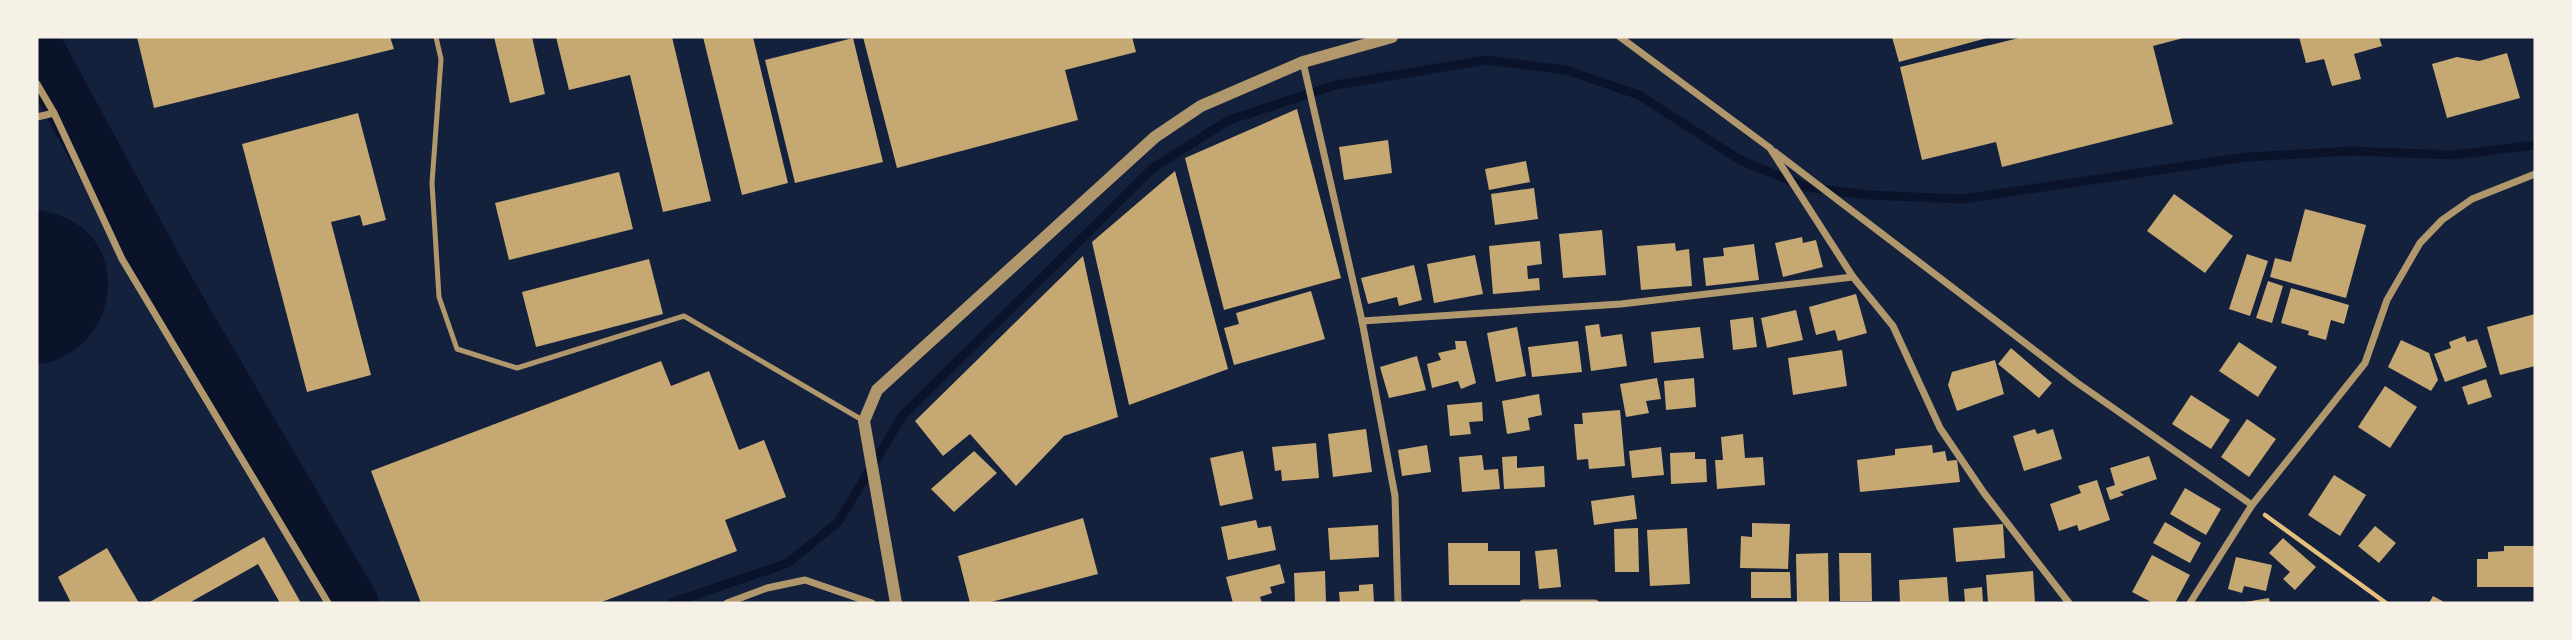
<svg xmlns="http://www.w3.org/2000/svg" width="2572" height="640" viewBox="0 0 2572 640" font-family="Lora,serif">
  <rect width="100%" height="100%" fill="#14213d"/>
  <path fill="#0b132b" d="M37,210c15,2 27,6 40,14 44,29 39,95 -1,125 -11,8 -25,15 -39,15z"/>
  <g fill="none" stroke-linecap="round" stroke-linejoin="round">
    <path stroke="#0b132b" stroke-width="9" d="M671,603l117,-40 50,-41 65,-107 250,-247 76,-48 107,-35 150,-25 80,10 73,25 101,65 66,27 62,8 95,4 284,-42 105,-6 101,4 82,-10"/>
    <path stroke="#0b132b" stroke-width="51" d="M37,46l131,241 185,316"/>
  </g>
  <g fill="#c6a872">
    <path d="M137,37h253l4,12 -240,59z"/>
    <path d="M494,37h38l13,57 -35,9z"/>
    <path d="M556,37h116l39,164 -48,11 -33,-137 -61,15z"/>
    <path d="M703,37h50l35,146 -46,12z"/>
    <path d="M863,37h269l4,15 -71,18 13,50 -181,48z"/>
    <path d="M1892,37h95v1l-88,24z"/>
    <path d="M2023,37h164l-34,9 20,78 -171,43 -6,-25 -74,18 -22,-93z"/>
    <path d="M2299,37h80l3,9 -28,8 7,25 -29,7 -8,-27 -18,4z"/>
    <path d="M853,38l30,124 -88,21 -30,-123z"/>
    <path d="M2507,53l13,45 -73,20 -15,-54 25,-7 22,4z"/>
    <path d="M1297,109l44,169 -117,32 -39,-152z"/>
    <path d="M358,113l28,107 -23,6 -3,-11 -29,7 40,153 -64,17 -65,-248z"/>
    <path d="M1388,140l4,33 -48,7 -5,-33z"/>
    <path d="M1526,161l4,21 -41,8 -4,-21z"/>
    <path d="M1175,171l53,198 -99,36 -37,-163z"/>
    <path d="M619,172l14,57 -124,31 -14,-57z"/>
    <path d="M1534,188l4,31 -43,6 -4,-31z"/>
    <path d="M2174,194l59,42 -28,37 -58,-42z"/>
    <path d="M2305,209l61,16 -20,73 -76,-21 5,-19 16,4z"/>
    <path d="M1602,230l4,45 -43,3 -4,-44z"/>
    <path d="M1802,237l1,6 13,-3 7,27 -40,10 -8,-34z"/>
    <path d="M1540,241l2,23 -15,2 1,13 11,-1 1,12 -47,4 -4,-48z"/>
    <path d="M1675,243l1,8 13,-2 3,37 -51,4 -4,-44z"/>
    <path d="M1754,244l5,36 -53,6 -3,-28 21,-2 -1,-8z"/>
    <path d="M2247,254l21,7 -18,55 -21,-7z"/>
    <path d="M1475,255l8,39 -49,9 -7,-39z"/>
    <path d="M1083,256l35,161 -54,19 -48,50 -46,-52 -27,22 -28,-35z"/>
    <path d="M649,259l14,55 -127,33 -14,-55z"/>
    <path d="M1414,265l8,35 -23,6 -2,-9 -29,7 -7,-26z"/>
    <path d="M2268,281l15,5 -11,37 -16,-5z"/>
    <path d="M2291,288l58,17 -5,19 -13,-4 -5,20 -18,-5 1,-4 -28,-8z"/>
    <path d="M1311,291l14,48 -91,26 -10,-37 15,-4 -3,-11z"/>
    <path d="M1856,294l11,39 -29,8 -3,-11 -19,5 -7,-28z"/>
    <path d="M1796,310l7,30 -36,8 -6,-30z"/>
    <path d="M2535,314v52l-35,9 -13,-48z"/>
    <path d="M1753,317l4,30 -24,3 -3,-30z"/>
    <path d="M1599,324l2,13 21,-3 5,32 -36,5 -6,-45z"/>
    <path d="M1517,327l9,49 -30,6 -9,-49z"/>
    <path d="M1700,327l4,31 -50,5 -3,-31z"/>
    <path d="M2465,336l2,6 10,-3 10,28 -42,15 -11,-28 17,-6 -2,-6z"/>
    <path d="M2401,340l28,13 9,27 -7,11 -43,-24z"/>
    <path d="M1455,341h11l10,42 -15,6 -3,-8 -26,7 -5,-24 14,-4 -3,-7 18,-4z"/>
    <path d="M1578,341l4,31 -50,5 -4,-30z"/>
    <path d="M2239,342l38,25 -19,30 -39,-26z"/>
    <path d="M2011,348l41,35 -13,15 -41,-34z"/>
    <path d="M1842,350l5,36 -54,9 -5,-37z"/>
    <path d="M1417,356l9,34 -37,8 -9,-31z"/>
    <path d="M1995,360l9,34 -47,17 -9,-26 4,-13z"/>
    <path d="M661,361l10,25 38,-15 30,79 25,-10 22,57 -61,23 12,31 -138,52h-178l-50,-132z"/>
    <path d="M1657,378l4,21 -15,2 3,12 -23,4 -6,-33z"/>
    <path d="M1694,378l2,29 -30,3 -2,-29z"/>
    <path d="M2486,379l6,18 -24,8 -6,-18z"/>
    <path d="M2385,386l32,21 -27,41 -32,-21z"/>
    <path d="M1539,394l3,21 -14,3 2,12 -23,4 -5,-33z"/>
    <path d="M2191,395l39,25 -19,29 -39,-25z"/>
    <path d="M1482,402l1,19 -14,1 2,12 -21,2 -3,-31z"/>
    <path d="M1620,410l5,56 -36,3 -1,-10 -11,1 -3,-36h9l-1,-11z"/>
    <path d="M2247,419l29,20 -27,38 -28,-20z"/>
    <path d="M1366,429l6,43 -39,5 -5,-43z"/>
    <path d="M2035,429l2,5 16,-5 9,30 -38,12 -11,-35z"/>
    <path d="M1743,434l2,24 18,-1 2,28 -48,4 -2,-29h8l-2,-23z"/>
    <path d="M1316,443l3,35 -37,3 -1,-11 -6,1 -3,-24z"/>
    <path d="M1427,445l4,27 -29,4 -4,-26z"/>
    <path d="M1932,445l1,8 12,-2 2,10 10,-1 3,22 -100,10 -3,-32 38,-5v-6z"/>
    <path d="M1661,447l3,28 -32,3 -3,-27z"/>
    <path d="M974,451l23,22 -43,39 -23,-23z"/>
    <path d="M1243,451l10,48 -33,7 -10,-48z"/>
    <path d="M1695,452v7h11l1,23 -36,2 -1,-31z"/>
    <path d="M1482,455l2,15 14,-1 2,20 -38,3 -3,-35z"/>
    <path d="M1517,456v12l27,-2 1,21 -41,2 -2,-32z"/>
    <path d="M2149,456l8,23 -37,13 4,3 -14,5 -4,-12 9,-3 -5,-17z"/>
    <path d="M2334,475l32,20 -26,41 -32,-21z"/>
    <path d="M2097,480l13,40 -31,11 -2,-6 -18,6 -9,-27 31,-11 -3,-7z"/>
    <path d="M2185,488l36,21 -15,26 -36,-21z"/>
    <path d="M1634,495l3,24 -43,6 -3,-24z"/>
    <path d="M1083,518l15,56 -111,29h-17l-12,-47z"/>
    <path d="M1256,520l2,8 13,-2 5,24 -48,10 -7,-33z"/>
    <path d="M2165,522l36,21 -11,20 -37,-20z"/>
    <path d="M1752,523l38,1 -2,45 -48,-1 1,-32 11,1z"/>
    <path d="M2003,524l2,34 -49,4 -3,-34z"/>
    <path d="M1378,525l1,32 -49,3 -2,-32z"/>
    <path d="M2375,526l21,17 -17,20 -21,-17z"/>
    <path d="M1638,528l1,44h-24l-1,-43z"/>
    <path d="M1687,528l3,56 -40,2 -3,-56z"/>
    <path d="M264,537l37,66h-21l-22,-39 -69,39h-41z"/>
    <path d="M2283,538l33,29 -21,23 -12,-11 7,-7 -21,-19z"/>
    <path d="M1448,543h40v8h32v34h-71z"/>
    <path d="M2504,546h31v41h-58v-28h11v-7l16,-1z"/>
    <path d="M107,548l32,55h-68l-13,-26z"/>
    <path d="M1557,549l4,38 -22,2 -4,-38z"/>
    <path d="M1828,553l1,49h-32l-1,-48z"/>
    <path d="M1839,553h32l1,48h-32z"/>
    <path d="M2152,555l38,20 -15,28h-22l-21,-11z"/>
    <path d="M2236,557l36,8 -6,26 -22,-5 -2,7 -14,-4z"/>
    <path d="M1280,564l5,19 -15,4 2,6 -12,4 2,6h-29l-7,-26z"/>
    <path d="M1325,571l1,32h-31l-1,-30z"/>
    <path d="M2033,571l2,32h-47l-2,-28z"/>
    <path d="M1751,572h39l1,26h-40z"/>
    <path d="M1947,577l2,26h-49l-1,-23z"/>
    <path d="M1373,584l1,19h-34l-1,-11 20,-1v-6z"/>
    <path d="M1982,587l1,16h-18l-1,-14z"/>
    <path d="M2433,596l13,7h-17z"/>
    <path d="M2269,598l1,5h-25v-1z"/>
  </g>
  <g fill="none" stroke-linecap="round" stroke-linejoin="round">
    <path stroke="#e5c07b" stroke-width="4.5" d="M2265,515l121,88"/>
    <path stroke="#b1986c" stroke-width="5" d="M436,37l5,22 -9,124 7,114 18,52 60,19 167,-52 180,105"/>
    <g stroke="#b1986c" stroke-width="7">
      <path d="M1620,37l150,111 83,129 40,49 47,102 44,65 85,110"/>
      <path d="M1303,62l59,259 33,175 3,107"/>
      <path d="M37,84l17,29 68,146 206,344"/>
      <path d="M37,117l17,-4"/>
      <path d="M1775,152l301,230 176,123"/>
      <path d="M1362,321l259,-17 232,-27"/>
      <path d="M727,603l40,-15 38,-8 67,23"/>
      <path d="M1523,603h72"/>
      <path d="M2190,603l62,-98 113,-142 22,-63 33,-57 22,-23 30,-21 63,-25"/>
    </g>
    <path stroke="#b1986c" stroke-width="12" d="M896,603l-32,-182 13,-31 278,-253 46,-31 102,-44 89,-25"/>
  </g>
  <rect width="2572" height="640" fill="none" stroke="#f6f1e7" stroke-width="77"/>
</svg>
